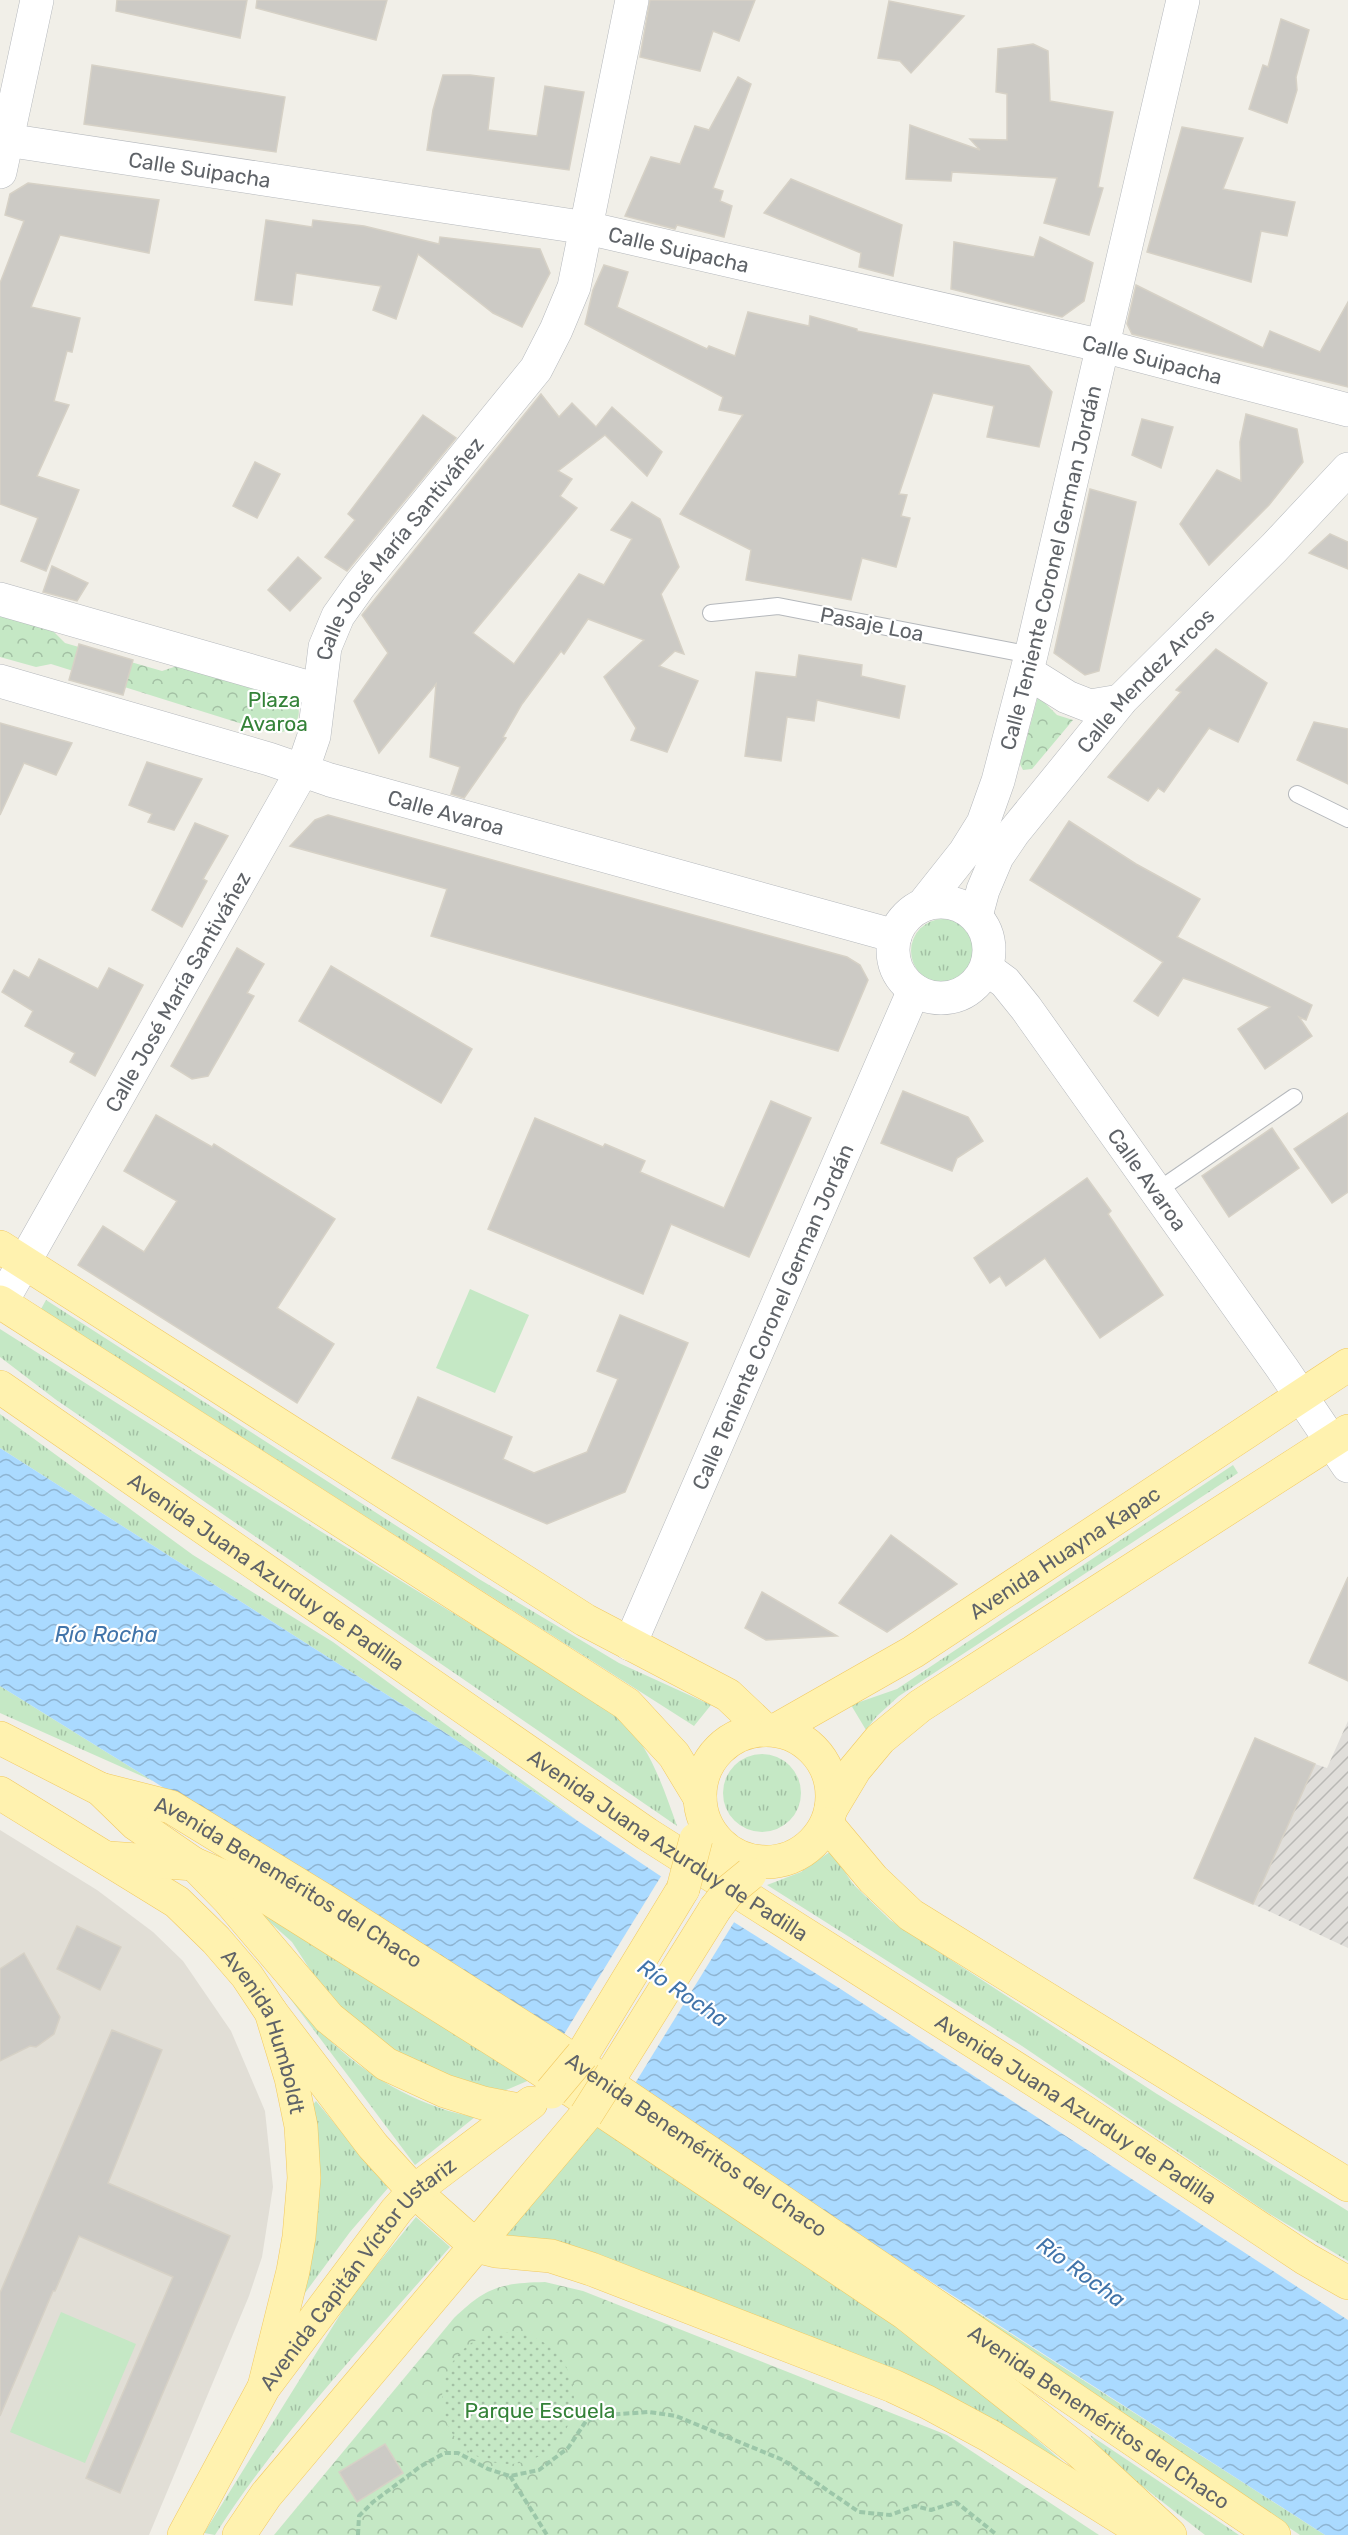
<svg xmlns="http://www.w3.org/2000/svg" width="1348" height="2535" viewBox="0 0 1348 2535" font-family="Rubik,sans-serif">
  <defs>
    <pattern id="industrial-furrows" width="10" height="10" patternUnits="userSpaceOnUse" patternTransform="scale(1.5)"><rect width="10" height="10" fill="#e0deda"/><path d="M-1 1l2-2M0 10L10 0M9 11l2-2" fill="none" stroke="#b9b8b5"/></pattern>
    <pattern id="grass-tufts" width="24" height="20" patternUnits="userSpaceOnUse" patternTransform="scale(1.5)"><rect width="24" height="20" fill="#c5e8c5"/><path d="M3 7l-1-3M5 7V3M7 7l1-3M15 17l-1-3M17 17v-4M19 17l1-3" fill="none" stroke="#a3c0a4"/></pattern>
    <pattern id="park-crowns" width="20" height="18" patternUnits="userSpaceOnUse" patternTransform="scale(1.5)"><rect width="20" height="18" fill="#c5e8c5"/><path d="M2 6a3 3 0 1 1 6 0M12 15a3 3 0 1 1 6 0" fill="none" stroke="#a3c0a4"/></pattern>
    <pattern id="garden-dots" width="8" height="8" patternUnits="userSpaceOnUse" patternTransform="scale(1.5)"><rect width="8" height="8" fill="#c5e8c5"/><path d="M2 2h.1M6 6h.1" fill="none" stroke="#a3c0a4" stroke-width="1.8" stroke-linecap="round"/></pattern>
    <pattern id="water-waves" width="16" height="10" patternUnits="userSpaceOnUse" patternTransform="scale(1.5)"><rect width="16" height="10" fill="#aadaff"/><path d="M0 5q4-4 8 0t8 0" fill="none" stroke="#8eb4d2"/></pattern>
  </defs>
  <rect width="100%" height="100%" fill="#f1efe8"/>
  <path fill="url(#industrial-furrows)" d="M1348,1721v227l-95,-44 62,-140 12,4z"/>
  <path fill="#e1ded6" d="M0,1830l97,60 56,42 30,29 48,70 34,80 8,76 -11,70 -13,39 -100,239h-149z"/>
  <g fill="url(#grass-tufts)">
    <circle cx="943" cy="951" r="32"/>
    <path d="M46,1300l433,279 140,84 92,42 -17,21 -653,-417z"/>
    <path d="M0,1329l270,171 348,215c32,31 44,69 59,111l-622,-427 -55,-42z"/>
    <path d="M0,1414l193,141 140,87 245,179 -161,-107 -417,-266z"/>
    <path d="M1233,1465l5,8 -339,223 -22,20 -11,14 -15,-25 46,-16z"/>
    <path d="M0,1686l153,95 -153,-68z"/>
    <circle cx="762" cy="1793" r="39"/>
    <path d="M831,1851l22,33 37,36 267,174 191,117v50l-83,-50 -243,-165 -255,-161 34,-13z"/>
    <path d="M244,1899l288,180 -33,14 -78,-26 -35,-22 -38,-29 -24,-25 -32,-49z"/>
    <path d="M280,1985c19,20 36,43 56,61 37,34 90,63 139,71l-60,48z"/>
    <path d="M316,2101l72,87 -38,44 -48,65c16,-69 24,-119 9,-190z"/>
    <path d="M599,2124l335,228 169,144 -86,-56 -518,-198z"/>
    <path d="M797,2197l528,338h-25z"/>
    <path d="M416,2217l34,30c-81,93 -168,183 -235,288l-11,-2 149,-239z"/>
    <path d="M1090,2435l149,100h-34l-99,-77z"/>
  </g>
  <g fill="url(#park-crowns)">
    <path d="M0,611l46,13 19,19 97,28 27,-9 104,33c14,20 1,40 -22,38l-220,-69 -15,3 -36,-10z"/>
    <path d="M1038,696l19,19 16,5 -41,49 -9,1 -3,-6z"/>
    <path d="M545,2282l38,9 364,144 152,100h-825l180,-217c32,-31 47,-35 91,-36z"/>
  </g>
  <circle fill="url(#garden-dots)" cx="508" cy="2398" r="66"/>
  <g fill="#c5e8c5">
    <path d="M470,1289l59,26 -34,78 -59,-25z"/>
    <path d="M61,2312l75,32 -51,119 -75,-31z"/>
  </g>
  <path fill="url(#water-waves)" d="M0,1448l417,266 245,163 177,111 509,332v215h-23l-1172,-754 -153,-95z"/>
  <path fill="#f1efe8" d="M663,1873l73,46 -105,171 -73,-46z"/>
  <g fill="#cccac5" stroke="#d6d1c6" stroke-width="1.5">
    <path d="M117,0h130l-7,38 -124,-27z"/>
    <path d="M257,0h130l-11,40 -120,-32z"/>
    <path d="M650,0h105l-16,41 -26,-10 -13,40 -60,-14z"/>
    <path d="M889,1l75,15 -53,57 -11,-12 -22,-3z"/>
    <path d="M1281,19l28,11 -13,47 1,13 -10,33 -38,-14 14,-44 5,2z"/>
    <path d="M1033,44l15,7 2,50 63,11 -15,75 5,1 -14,47 -45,-12 13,-45 -105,-6 -1,9 -45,-2 4,-54 70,25 -10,-11 37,1v-46l-11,-2 2,-43z"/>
    <path d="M92,65l193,32 -9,55 -192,-28z"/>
    <path d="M443,75h27l24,3 -6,52 49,6 8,-50 39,6 -15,78 -142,-20 6,-40z"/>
    <path d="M738,77l13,7 -38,104 10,3 -3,10 12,5 -8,31 -47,-12 -2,4 -50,-13 26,-59 29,7 15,-38 14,4z"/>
    <path d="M1182,127l61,11 -20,51 72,13 -8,34 -26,-5 -10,51 -104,-30z"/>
    <path d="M791,179l111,46 -9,51 -34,-9 2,-14 -97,-40z"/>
    <path d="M28,183l131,17 -10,53 -89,-18 -29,72 49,11 -8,34 -5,-1 -13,50 15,4 -32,71 42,14 -33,81 -25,-10 17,-43 -38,-14v-221l24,-62 -19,-6 5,-21z"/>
    <path d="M266,220l46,7 1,-7 51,6 75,18 1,-7 100,12 10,24 -28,54 -29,-14 -75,-59 -22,65 -23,-9 8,-24 -85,-13 -4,32 -37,-5z"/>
    <path d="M1040,237l53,26 -9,38 -22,16 -111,-28 3,-47 80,15z"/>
    <path d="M604,265l24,7 -11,35 90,42 2,-3 26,10 13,-44 61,14 1,-10 47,13v2l172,35 23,26 -13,55 -52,-10 7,-31 -61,-13 -34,101 8,1 -6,21 9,2 -14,49 -34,-9 -11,42 -105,-20 5,-30 -71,-36 63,-99 -24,-5 4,-13 -138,-73 8,-34z"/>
    <path d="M1136,285l127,63 7,-17 50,21 28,-50v85l-216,-53 -5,-10z"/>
    <path d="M541,394l18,23 13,-14 24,24 16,-20 50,45 -15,24 -42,-41 -47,36 14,8 -12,17 17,12 -104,125 41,31 65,-90 25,11 28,-46 -21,-9 21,-28 28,17 19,48 -18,27 23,60 -9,-3 -16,15 39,15 -31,71 -36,-12 5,-12 -32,-51 40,-37 -56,-21 -24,35 -3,-3 -39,53 -19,33 3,1 -42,60 -13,-4 9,-27 -30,-10 6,-73 -57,69 -25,-52 34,-48 -26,-38z"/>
    <path d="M1246,414l51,15 6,33 -34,43 -60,60 -29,-41 37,-54 24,11 -1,-39z"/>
    <path d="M423,415l33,23 -109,133 -22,-14 30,-37 -7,-6z"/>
    <path d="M1142,419l31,8 -12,41 -29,-13z"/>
    <path d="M255,462l25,12 -23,44 -24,-12z"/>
    <path d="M1090,489l46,13 -37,169 -14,4 -31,-22z"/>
    <path d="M1330,534l18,8v27l-39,-16z"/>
    <path d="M298,557l23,21 -31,33 -22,-21z"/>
    <path d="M52,566l36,17 -11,18 -34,-9z"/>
    <path d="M79,644l54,16 -10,35 -54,-15z"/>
    <path d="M1216,649l51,34 -29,59 -29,-14 -45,64 -6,-4 -10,13 -40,-24 73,-85 -5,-2z"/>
    <path d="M799,655l63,10 -1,11 44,10 -6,32 -82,-18 -3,21 -27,-4 -6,44 -36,-5 11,-84 40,5z"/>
    <path d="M1314,722l34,7v55l-51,-24z"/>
    <path d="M0,723l72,20 -16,32 -32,-12 -24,52z"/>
    <path d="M147,762l55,17 -28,51 -26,-8 4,-8 -23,-9z"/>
    <path d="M328,815l519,142 13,8 8,15 -30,71 -407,-115 16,-47 -157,-43 25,-26z"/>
    <path d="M1069,821l67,43 64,35 -23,38 135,68 -6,15 -7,-3 13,19 -47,33 -27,-40 32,-22 -87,-29 -25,38 -24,-15 29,-39 -133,-82z"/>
    <path d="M195,823l33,13 -25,43 4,2 -25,46 -30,-17z"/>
    <path d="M237,948l27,16 -17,29 7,3 -46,80 -16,3 -21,-13z"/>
    <path d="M39,959l59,30 11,-21 34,17 -48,91 -25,-14 5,-9 -50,-27 8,-15 -31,-19 12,-22 15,8z"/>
    <path d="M331,966l141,83 -31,54 -142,-82z"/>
    <path d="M903,1091l65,26 15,24 -26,17 -5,13 -71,-28z"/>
    <path d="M771,1101l40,17 -62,139 -78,-33 -28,70 -155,-65 47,-111 68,29 2,-3 40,17 -5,11 84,36z"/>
    <path d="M1348,1113v79l-16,11 -38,-54z"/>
    <path d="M156,1115l56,32 2,-3 121,75 -58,89 57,36 -37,59 -219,-138 25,-39 41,26 33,-51 -53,-30z"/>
    <path d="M1272,1128l27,40 -70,49 -27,-41z"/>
    <path d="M1087,1178l24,33 -3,3 55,81 -63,43 -55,-80 -39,28 -6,-10 -10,7 -16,-25z"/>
    <path d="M620,1315l68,28 -63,149 -78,32 -155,-66 26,-61 94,40 -9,22 31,14 53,-21 31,-73 -21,-8z"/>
    <path d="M891,1535l66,49 -70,48 -48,-29z"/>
    <path d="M1348,1577v104l-39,-18z"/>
    <path d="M762,1592l75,44 -71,4 -21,-12z"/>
    <path d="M1255,1738l60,26 -62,140 -59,-26z"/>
    <path d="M77,1926l44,21 -21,43 -43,-21z"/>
    <path d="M24,1953l36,64 -6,17 -18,13 -6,-1 -30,15v-92z"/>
    <path d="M112,2030l50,20 -54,133 122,53 -110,257 -34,-15 87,-201 -94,-41 -24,55h-2l-53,125v-123z"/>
    <path d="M385,2444l18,29 -46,29 -18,-30z"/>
  </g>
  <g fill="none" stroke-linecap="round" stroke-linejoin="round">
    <g stroke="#b5b8bc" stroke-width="18">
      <g id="service">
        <path d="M711,613l67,-7 253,49"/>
        <path d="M1297,794l51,25"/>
        <path d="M1157,1191l137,-94"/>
      </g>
    </g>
    <g stroke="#b5b8bc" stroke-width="34">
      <g id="minor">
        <path id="s1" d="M0,139l587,89 516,118 245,64"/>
        <path d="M0,172l37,-172"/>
        <path d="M0,599l318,91"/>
        <path d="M1027,672l40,25 23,9 30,-5"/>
        <path id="s2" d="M0,681l269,78 61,21 565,156"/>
        <circle cx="941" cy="950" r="48"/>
        <path id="s3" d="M923,905l42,-53 18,-29 15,-42 33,-126 152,-655"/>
        <path id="s4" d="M976,916l7,-26 14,-33 17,-25 108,-133 152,-151 74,-79"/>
        <path id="s5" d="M986,968l19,14 21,26 256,360 66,98"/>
        <path id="s6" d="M1,1303l301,-532 12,-35 11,-89 13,-31 22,-31 176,-216 20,-39 18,-43 58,-287"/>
        <path id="s7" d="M630,1644l284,-654"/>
      </g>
    </g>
    <g stroke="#f2c960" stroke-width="34">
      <g id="primary">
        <path d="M0,1247l585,373 143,75 37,35"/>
        <path d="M0,1302l627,402 47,51 26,43"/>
        <path id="s8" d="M0,1387l647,447 436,277 223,148 42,24"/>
        <circle cx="766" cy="1796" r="66"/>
        <path id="s9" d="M776,1730l137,-78 435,-287"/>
        <path d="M0,1738l100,51 36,35 58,40 35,36 100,118 57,46 59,27 38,12 36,7"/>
        <path id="s10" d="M100,1789l71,18 159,97 222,142 722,489"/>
        <path id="s11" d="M0,1793l177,109 39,38 31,36 24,36 20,66 10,48 3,52 -5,59 -6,34 -29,116"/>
        <path d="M831,1809l24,-40 25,-30 40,-33 428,-275"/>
        <path d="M827,1824l46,55 38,36 437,270"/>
        <path d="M109,1858l85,6 63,27 277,174 371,248 173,137 92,85"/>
        <path d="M271,2012l102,134 41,45 62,55 20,5 55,5 40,13 302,117 34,16 63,34 158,99"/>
        <path d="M582,2055l101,-166"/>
        <path d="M612,2074l103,-165"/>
        <path id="s12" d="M184,2535l80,-148 132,-176 18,-20 117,-88"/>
        <path d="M239,2535l27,-40 320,-380"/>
      </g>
    </g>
    <g stroke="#9cc7a9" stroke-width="4" stroke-dasharray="6 3" stroke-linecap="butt">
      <path d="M510,2476l37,59"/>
      <path d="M358,2535l1,-19 14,-14 48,-36 24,-13h13l30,16 22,7 29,-6 29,-22 18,-27 19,-6 44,-3 27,4 107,44 76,52 31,3 25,-9 16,4 25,-8 41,33"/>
    </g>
    <use href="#service" stroke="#fff" stroke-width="16"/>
    <use href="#minor" stroke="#fff" stroke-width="33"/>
    <use href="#primary" stroke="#fff2af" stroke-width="33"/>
    <g stroke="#f2c960" stroke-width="34" stroke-linecap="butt">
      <g id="primary-bridge">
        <path d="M683,1889l13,-50"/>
        <path d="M715,1909l13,-17 22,-18"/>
        <path d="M551,2092l31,-37"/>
        <path d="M586,2115l26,-41"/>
      </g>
    </g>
    <use href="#primary-bridge" stroke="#fff2af" stroke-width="33"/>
  </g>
  <g text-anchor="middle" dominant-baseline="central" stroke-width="4.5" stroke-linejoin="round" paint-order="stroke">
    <g font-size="21" fill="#5f6368" stroke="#fff">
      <text stroke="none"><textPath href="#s1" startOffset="202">Calle Suipacha</textPath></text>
      <text stroke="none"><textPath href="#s1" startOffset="688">Calle Suipacha</textPath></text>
      <text stroke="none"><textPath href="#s1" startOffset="1174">Calle Suipacha</textPath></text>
      <text stroke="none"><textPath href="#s6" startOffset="861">Calle José María Santiváñez</textPath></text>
      <text stroke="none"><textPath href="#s3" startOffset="366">Calle Teniente Coronel German Jordán</textPath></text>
      <text transform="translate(872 624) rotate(11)">Pasaje Loa</text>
      <text stroke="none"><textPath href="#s4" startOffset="294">Calle Mendez Arcos</textPath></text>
      <text stroke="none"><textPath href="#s2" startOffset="465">Calle Avaroa</textPath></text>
      <text stroke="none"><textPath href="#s6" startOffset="358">Calle José María Santiváñez</textPath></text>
      <text stroke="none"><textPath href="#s5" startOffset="267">Calle Avaroa</textPath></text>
      <text stroke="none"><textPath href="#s7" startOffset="357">Calle Teniente Coronel German Jordán</textPath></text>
      <text stroke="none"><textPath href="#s9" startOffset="339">Avenida Huayna Kapac</textPath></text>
      <text stroke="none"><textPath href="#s8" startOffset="324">Avenida Juana Azurduy de Padilla</textPath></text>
      <text stroke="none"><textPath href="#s8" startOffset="810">Avenida Juana Azurduy de Padilla</textPath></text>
      <text stroke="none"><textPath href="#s10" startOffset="212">Avenida Beneméritos del Chaco</textPath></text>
      <text stroke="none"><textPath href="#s11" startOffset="368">Avenida Humboldt</textPath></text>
      <text stroke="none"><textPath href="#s8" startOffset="1296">Avenida Juana Azurduy de Padilla</textPath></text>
      <text stroke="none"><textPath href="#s10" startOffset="698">Avenida Beneméritos del Chaco</textPath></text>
      <text stroke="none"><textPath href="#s12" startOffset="316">Avenida Capitán Víctor Ustariz</textPath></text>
      <text stroke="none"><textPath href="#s10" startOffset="1184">Avenida Beneméritos del Chaco</textPath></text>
    </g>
    <g font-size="21" fill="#348238" stroke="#fff">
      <text x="274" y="699">Plaza<tspan x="274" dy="24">Avaroa</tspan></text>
      <text x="540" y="2410">Parque Escuela</text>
    </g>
    <g font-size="22" font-style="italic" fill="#4174aa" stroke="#fff">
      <text x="106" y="1634">Río Rocha</text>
      <text transform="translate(683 1993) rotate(34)">Río Rocha</text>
      <text transform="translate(1081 2272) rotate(36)">Río Rocha</text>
    </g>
  </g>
</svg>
